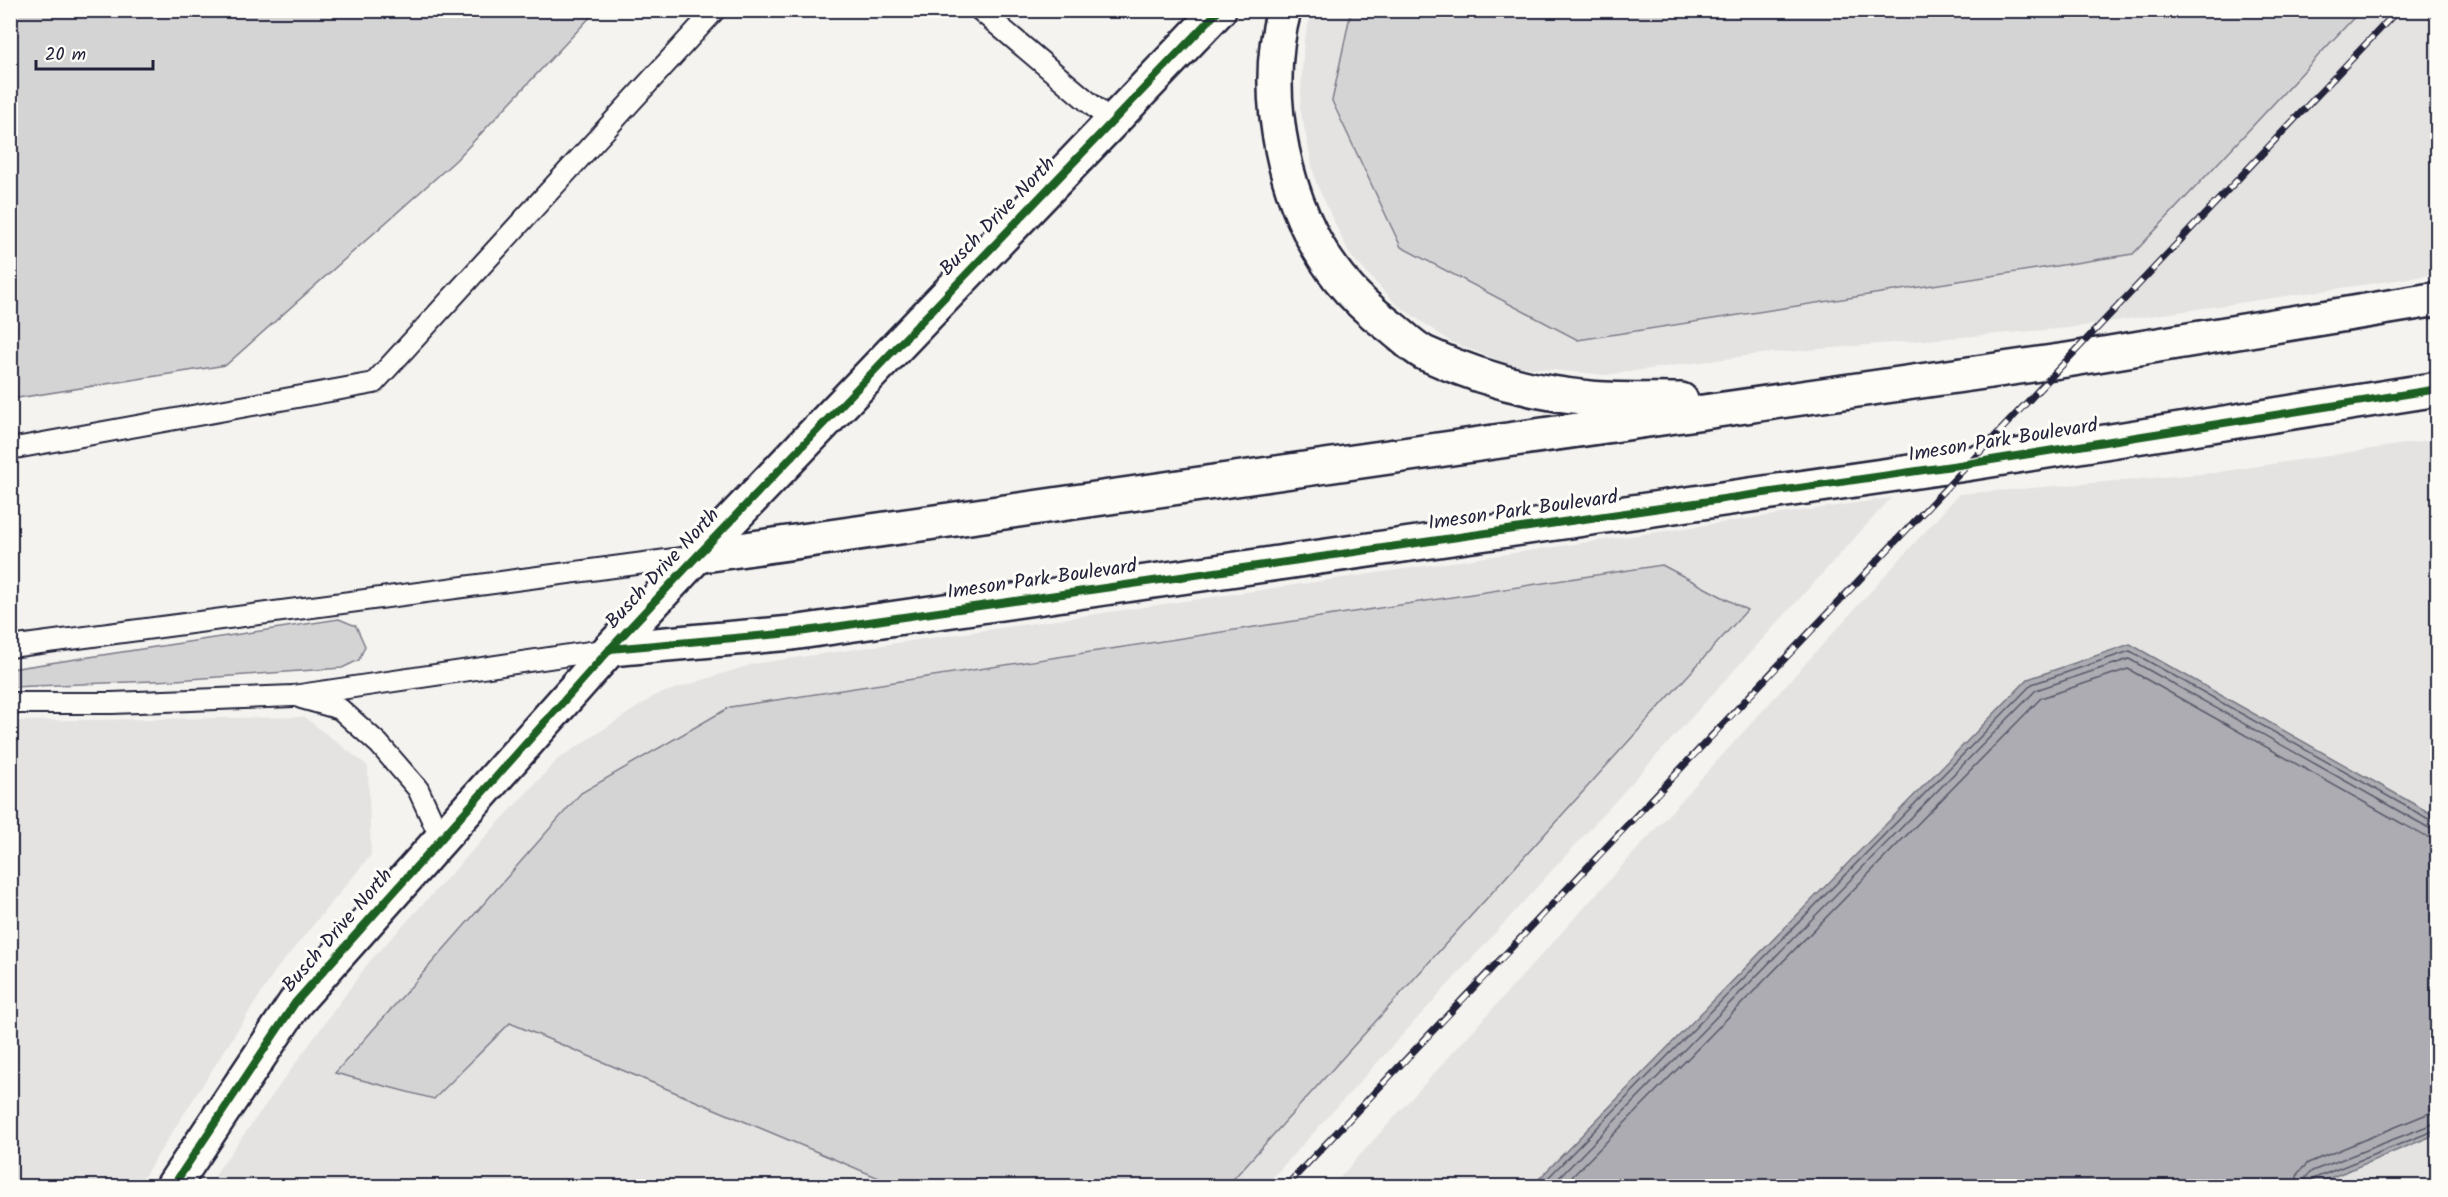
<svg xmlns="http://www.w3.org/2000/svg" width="2448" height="1197" viewBox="0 0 2448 1197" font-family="Kalam,sans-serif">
  <rect width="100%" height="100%" fill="#f4f3ef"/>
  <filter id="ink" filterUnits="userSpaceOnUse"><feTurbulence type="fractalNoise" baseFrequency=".0167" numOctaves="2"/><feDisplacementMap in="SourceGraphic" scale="12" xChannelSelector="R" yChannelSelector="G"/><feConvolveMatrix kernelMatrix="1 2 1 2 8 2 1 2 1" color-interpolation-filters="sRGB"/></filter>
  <g filter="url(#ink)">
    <g fill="#e4e3e2">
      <path d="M1313,10l1124,1v263l-369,54 -307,26 -156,21 -92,-9 -62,-24 -55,-38 -46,-49 -34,-72 -16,-75 4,-68z"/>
      <path d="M2437,439v747h-1105l627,-692 254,-21z"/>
      <path d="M1891,498l-626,688h-1055l9,-17 150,-207 189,-203 98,-64 97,-31z"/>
      <path d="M304,717l64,49 3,89 -95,115 -138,216h-127v-465z"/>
    </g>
    <g fill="#d5d4d5" stroke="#7c7b88" stroke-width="1.5">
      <path d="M11,10h585v1l-140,149 -230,205 -215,34z"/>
      <path d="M1351,11v-1l1009,1 -227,243 -555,86 -177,-93 -69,-146z"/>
      <path d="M1662,565l85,45 -520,576h-329l-388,-163 -76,76 -99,-26 246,-280 149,-86z"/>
      <path d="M339,619l17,7 9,20 -6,14 -17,8 -166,12 -165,7v-18z"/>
    </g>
    <path fill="#acacb2" stroke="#757582" stroke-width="1.5" d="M2130,644l307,173v317l-126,52h-779l496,-507z"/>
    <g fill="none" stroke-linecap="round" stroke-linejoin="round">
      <g stroke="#59596b" stroke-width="1.5">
        <path d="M1540,1186l492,-502 98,-33 302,170 6,1"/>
        <path d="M1551,1186l485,-496 93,-31 300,169 9,2"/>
        <path d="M1563,1186l478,-488 87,-29 296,167 14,3"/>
        <path d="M2295,1186l3,-13 10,-10 119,-49 11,-1"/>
        <path d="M2304,1186l2,-9 6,-6 126,-49"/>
        <path d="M2311,1186l4,-8 123,-49"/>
      </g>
      <g stroke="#22223b" stroke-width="24">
        <g id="lane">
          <path d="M980,10l132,112"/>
          <path d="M10,449l364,-66 341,-373"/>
          <path d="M10,647l687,-91"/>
          <path d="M301,698l39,11 39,35 39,45 23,50"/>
          <path d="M10,703h102l181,-7 317,-47"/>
        </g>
      </g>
      <g stroke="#22223b" stroke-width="38">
        <g id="secondary">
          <path d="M1284,10c-23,86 0,198 55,268 15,19 34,36 53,50 10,8 21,19 32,25 52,24 109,40 166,45 30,3 61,1 91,2"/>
          <path d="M697,556l1370,-196 371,-61"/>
          <path d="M610,649l182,-16 1174,-169 472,-75"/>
          <path d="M173,1186l122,-183 146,-164 169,-190 87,-93 522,-546"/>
        </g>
      </g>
      <use href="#lane" stroke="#fdfcf7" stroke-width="20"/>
      <use href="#secondary" stroke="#fdfcf7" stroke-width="33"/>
      <g stroke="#22223b" stroke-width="7">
        <path id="rail" d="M1286,1186c371,-391 741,-784 1112,-1176"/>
      </g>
      <use href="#rail" stroke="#fdfcf7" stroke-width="4.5" stroke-dasharray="14" stroke-linecap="butt"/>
      <g stroke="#fdfcf7" stroke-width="11">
        <g id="cycleway">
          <path d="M610,649l182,-16 1174,-169 472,-75"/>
          <path d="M173,1186l122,-183 146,-164 169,-190 87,-93 522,-546"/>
        </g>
      </g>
      <use href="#cycleway" stroke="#1b5e20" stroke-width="8"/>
    </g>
  </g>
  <g text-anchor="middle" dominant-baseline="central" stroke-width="6" stroke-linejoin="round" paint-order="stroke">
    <g font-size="20" fill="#22223b" stroke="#fdfcf7">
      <text transform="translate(998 217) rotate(-46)">Busch Drive North</text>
      <text transform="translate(2003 441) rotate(-9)">Imeson Park Boulevard</text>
      <text transform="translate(1523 511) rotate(-8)">Imeson Park Boulevard</text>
      <text transform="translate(663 569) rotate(-47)">Busch Drive North</text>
      <text transform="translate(1042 580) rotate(-8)">Imeson Park Boulevard</text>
      <text transform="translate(338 931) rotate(-49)">Busch Drive North</text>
    </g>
  </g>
  <rect width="2448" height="1197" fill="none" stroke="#fdfcf7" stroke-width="36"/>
  <rect x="18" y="18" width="2412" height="1161" fill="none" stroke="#22223b" stroke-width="2" filter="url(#ink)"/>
  <path d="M36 60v9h117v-9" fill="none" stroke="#22223b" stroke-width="3"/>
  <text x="45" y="60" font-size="18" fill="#22223b" stroke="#fdfcf7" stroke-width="4.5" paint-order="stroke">20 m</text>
</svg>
